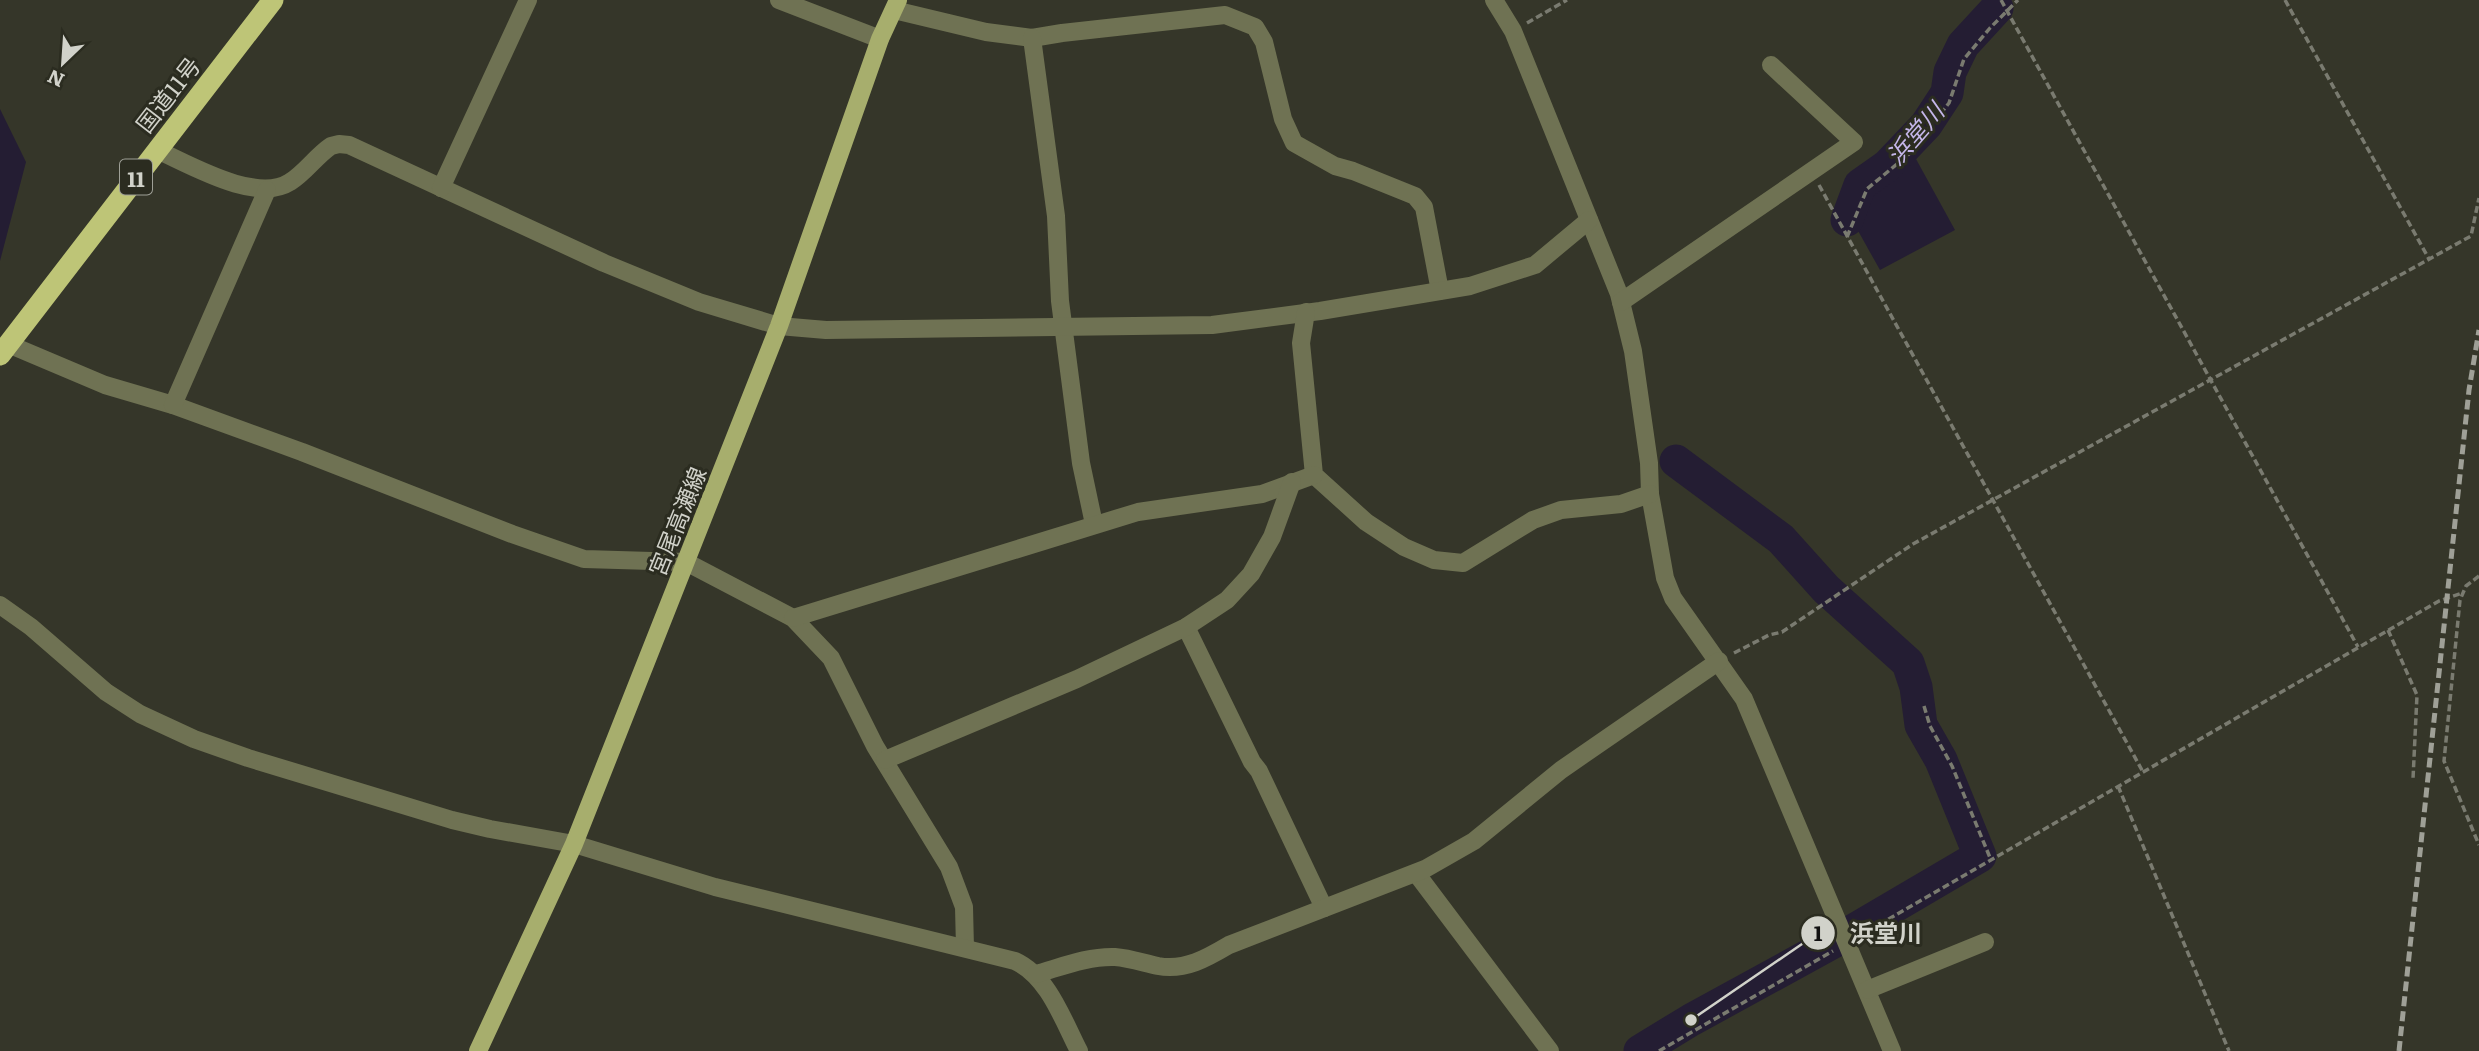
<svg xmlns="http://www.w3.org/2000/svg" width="2479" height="1051" viewBox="0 0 2479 1051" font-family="Literata,'Noto Sans JP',serif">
  <rect width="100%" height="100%" fill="#353629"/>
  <g fill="#241d33">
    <path d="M0,109l26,53 -26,99z"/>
    <path d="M1916,159l39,71 -75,40 -23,-41 17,-39z"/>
  </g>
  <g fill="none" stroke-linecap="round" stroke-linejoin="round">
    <g stroke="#241d33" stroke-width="33">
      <path d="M1847,220l13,-35 27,-19 39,-41 21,-32 3,-21 13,-27 34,-37"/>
      <path d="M1676,461l105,78 45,50 82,74 8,24 5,38 20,35 39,96 -126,74"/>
      <path d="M1640,1051l51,-31 146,-80"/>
    </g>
    <g stroke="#7a7b70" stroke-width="3.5" stroke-dasharray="7 3.5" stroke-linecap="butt">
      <path d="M2001,0l357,647"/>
      <path d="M2285,0l144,259"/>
      <path d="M1527,23l40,-23"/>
      <path d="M1819,185l324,587"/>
      <path d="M1847,237l20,-48 42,-35 40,-51 15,-44 26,-31 28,-28"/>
      <path d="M2479,576l-13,10 -6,14 -16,161 35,84"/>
      <path d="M2388,630l29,65 -4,84"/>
      <path d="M1734,653l35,-18 13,-3 131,-88 558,-308 8,-38"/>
      <path d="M1924,706l6,20 22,40 39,94"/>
      <path d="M2118,786l111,265"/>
      <path d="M1861,935l578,-334 23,-8"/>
      <path d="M1659,1051l174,-100"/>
    </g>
    <g stroke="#6f7253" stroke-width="18">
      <path d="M779,0l101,39"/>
      <path d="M1494,0l19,31 106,263 14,57 16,112 1,31 15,84 8,20 71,101 148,352"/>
      <path d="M894,10l92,22 46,6 30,-5 163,-18 30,12 9,15 19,77 11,24 41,23 18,5 62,25 9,11 16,84"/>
      <path d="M1032,38l24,178 4,85 21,162 13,61"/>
      <path d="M157,150c32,14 99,54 133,32 15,-9 26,-26 41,-36l8,-2 10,1 255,118 95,39 80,24 47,4 386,-5 108,-14 150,-25 65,-21 54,-45"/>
      <path d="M441,188l87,-188"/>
      <path d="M1621,302l233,-160 -83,-77"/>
      <path d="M1306,312l-5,31 13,132 52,47 38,25 30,13 29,3 70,-43 28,-10 60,-6 29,-10"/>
      <path d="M8,344l97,41 68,20 129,47 210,82 72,25 102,3 107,56 38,40 44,88 74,121 15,40 1,41"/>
      <path d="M173,405l94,-215"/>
      <path d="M0,605l31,22 75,65 34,22 54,25 54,19 204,62 38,9 84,15 141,43 300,74c33,15 48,59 64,90"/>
      <path d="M793,618l345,-106 124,-18 52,-19"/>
      <path d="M1186,627l66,135 7,9 65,137"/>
      <path d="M885,760l192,-81 109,-52 41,-27 24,-26 21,-37 20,-55"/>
      <path d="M1416,873l134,178"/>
      <path d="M1036,974c25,-7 52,-18 79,-17 14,1 29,6 43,9 27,5 49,-8 71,-21l196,-76 49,-28 87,-71 158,-109"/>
      <path d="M1867,990l118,-48"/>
    </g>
    <path stroke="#a7ae6d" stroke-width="18" d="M478,1051l96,-207 205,-518 101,-287 18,-39"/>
    <path stroke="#bec577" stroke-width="21" d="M0,355l273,-355"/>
    <path stroke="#9fa097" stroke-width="5" stroke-dasharray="10 5" stroke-linecap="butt" d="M2399,1051l70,-661 10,-60"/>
  </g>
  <g text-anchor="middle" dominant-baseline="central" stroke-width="6" stroke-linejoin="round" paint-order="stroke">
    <rect fill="#2b2c20" stroke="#9fa097" stroke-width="2" x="120" y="159.5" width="32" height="35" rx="5"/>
    <g font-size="21" font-weight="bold" fill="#d1d2ca">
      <text x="136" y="177">11</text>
    </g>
    <g font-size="23" fill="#d1d2ca" stroke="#2b2c20">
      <text transform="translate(167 94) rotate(-52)">国道11号</text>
      <text transform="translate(676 521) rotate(-68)">宮尾高瀬線</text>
    </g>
    <g font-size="24" font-style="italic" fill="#c4b6e9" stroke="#2b2c20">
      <text transform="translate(1914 133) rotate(-49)">浜堂川</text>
    </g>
  </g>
  <path fill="none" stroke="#d1d2ca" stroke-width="2.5" d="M1691 1020L1818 933"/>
  <g fill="#d1d2ca" stroke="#2b2c20" stroke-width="2.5">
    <circle cx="1691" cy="1020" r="7"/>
    <circle cx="1818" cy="933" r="18"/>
  </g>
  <g font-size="21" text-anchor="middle" font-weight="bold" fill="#111">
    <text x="1818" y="941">1</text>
  </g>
  <g font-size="24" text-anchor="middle" font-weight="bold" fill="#d1d2ca" stroke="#2b2c20" stroke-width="6" stroke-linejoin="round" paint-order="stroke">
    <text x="1886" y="942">浜堂川</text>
  </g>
  <g transform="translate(63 63) rotate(205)" stroke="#2b2c20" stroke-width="5" paint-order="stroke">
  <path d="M0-5L12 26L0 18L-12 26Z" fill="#d1d2ca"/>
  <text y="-10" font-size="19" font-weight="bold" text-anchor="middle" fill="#d1d2ca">N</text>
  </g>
</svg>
